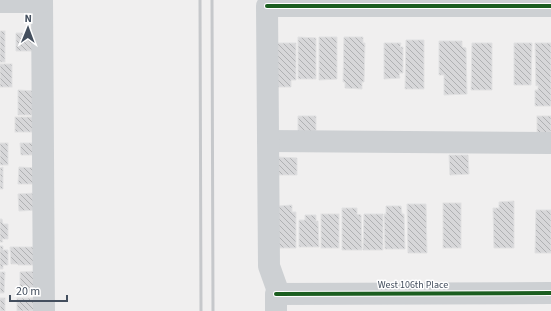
<svg xmlns="http://www.w3.org/2000/svg" width="551" height="311" viewBox="0 0 551 311" font-family="'Source Sans 3',sans-serif">
  <defs>
    <pattern id="building-back-hatch" width="6" height="6" patternUnits="userSpaceOnUse"><rect width="6" height="6" fill="#d7d7d9"/><path d="M-1 5l2 2M0 0l6 6M5-1l2 2" fill="none" stroke="#b0b1b3"/></pattern>
  </defs>
  <rect width="100%" height="100%" fill="#f0efef"/>
  <g fill="url(#building-back-hatch)" stroke="#e1e1e2">
    <rect x="0" y="31" width="5" height="31"/>
    <path d="M16,33h19l-1,18h-18z"/>
    <path d="M298,37l18,1v41h-18z"/>
    <path d="M319,37h18v42l-18,1z"/>
    <path d="M344,37h19v6h2l-1,39h-2v7l-17,-1v-6h-2z"/>
    <path d="M406,40h18v49h-19z"/>
    <path d="M439,41h23v6l4,1 1,46 -23,1v-20h-5z"/>
    <path d="M276,43h20v37h-5v7h-15z"/>
    <path d="M384,43h17l-1,4h3v26h-4l1,5 -16,1z"/>
    <path d="M472,43h20v47h-21z"/>
    <path d="M514,43h18l-1,42h-17z"/>
    <path d="M535,43h16v63h-16v-16h3v-5l-2,1z"/>
    <rect x="0" y="64" width="12" height="23"/>
    <path d="M18,90l17,1v24h-17z"/>
    <path d="M298,116h18v20l-18,-1z"/>
    <rect x="537" y="116" width="14" height="19"/>
    <rect x="15" y="117" width="20" height="15"/>
    <rect x="0" y="143" width="8" height="22"/>
    <path d="M20,143h17l1,12h-17z"/>
    <path d="M449,155h19l1,19 -19,1z"/>
    <path d="M278,157l19,1v17h-19z"/>
    <path d="M3,167v22h-3v-21z"/>
    <path d="M19,167l18,1v16h-19z"/>
    <path d="M36,193l1,17 -18,1 -1,-17z"/>
    <path d="M514,201v47h-20l-1,-40h6v-6z"/>
    <rect x="443" y="203" width="18" height="45"/>
    <path d="M407,204h19l1,49h-19z"/>
    <path d="M292,205v7h4v36h-19l2,-42z"/>
    <path d="M386,206h15l1,8h2l1,35h-20l-1,-35h2z"/>
    <path d="M342,208h15v6l4,1 1,35h-20z"/>
    <path d="M536,210h15v43h-16z"/>
    <rect x="321" y="214" width="18" height="34"/>
    <path d="M364,214h19v36h-20z"/>
    <path d="M305,215h11v6h2l1,26h-20v-27h6z"/>
    <path d="M0,219h2l1,5h5v15h-6l1,3h-3z"/>
    <path d="M0,246h3v4h5v15h-5v4h-3z"/>
    <path d="M10,247h28v18h-20v-1h-7z"/>
    <path d="M38,271l1,21h-19v-20z"/>
    <path d="M0,272h5l-1,21h-4z"/>
    <rect x="0" y="298" width="5" height="13"/>
    <rect x="17" y="298" width="21" height="13"/>
  </g>
  <g fill="none" stroke-linecap="round" stroke-linejoin="round">
    <g stroke="#cdd0d3" stroke-width="22">
      <path d="M42,0l2,311"/>
      <path d="M0,2h42"/>
      <path d="M268,141l283,2"/>
      <path d="M279,294l-10,-28 -2,-260h284"/>
      <path d="M276,311v-17l275,-1"/>
    </g>
    <g stroke="#c6c8cb" stroke-width="3">
      <path d="M200,0l1,311"/>
      <path d="M212,0l1,311"/>
    </g>
    <g stroke="#fff" stroke-width="6">
      <g id="cycleway">
        <path d="M267,6h284"/>
        <path d="M276,294l275,-1"/>
      </g>
    </g>
    <use href="#cycleway" stroke="#1b5e20" stroke-width="4"/>
  </g>
  <g text-anchor="middle" dominant-baseline="central" stroke-width="3" stroke-linejoin="round" paint-order="stroke">
    <g font-size="10" fill="#444f5e" stroke="#fff">
      <text x="413" y="285">West 106th Place</text>
    </g>
  </g>
  <g transform="translate(28 28) rotate(1)" stroke="#ffffff" stroke-width="3" paint-order="stroke">
  <path d="M0-3L7 15L0 10L-7 15Z" fill="#444f5e"/>
  <text y="-6" font-size="11" font-weight="bold" text-anchor="middle" fill="#444f5e">N</text>
  </g>
  <path d="M10 295v6h57v-6" fill="none" stroke="#444f5e" stroke-width="2"/>
  <text x="16" y="295" font-size="12" fill="#444f5e" stroke="#ffffff" stroke-width="3" paint-order="stroke">20 m</text>
</svg>
